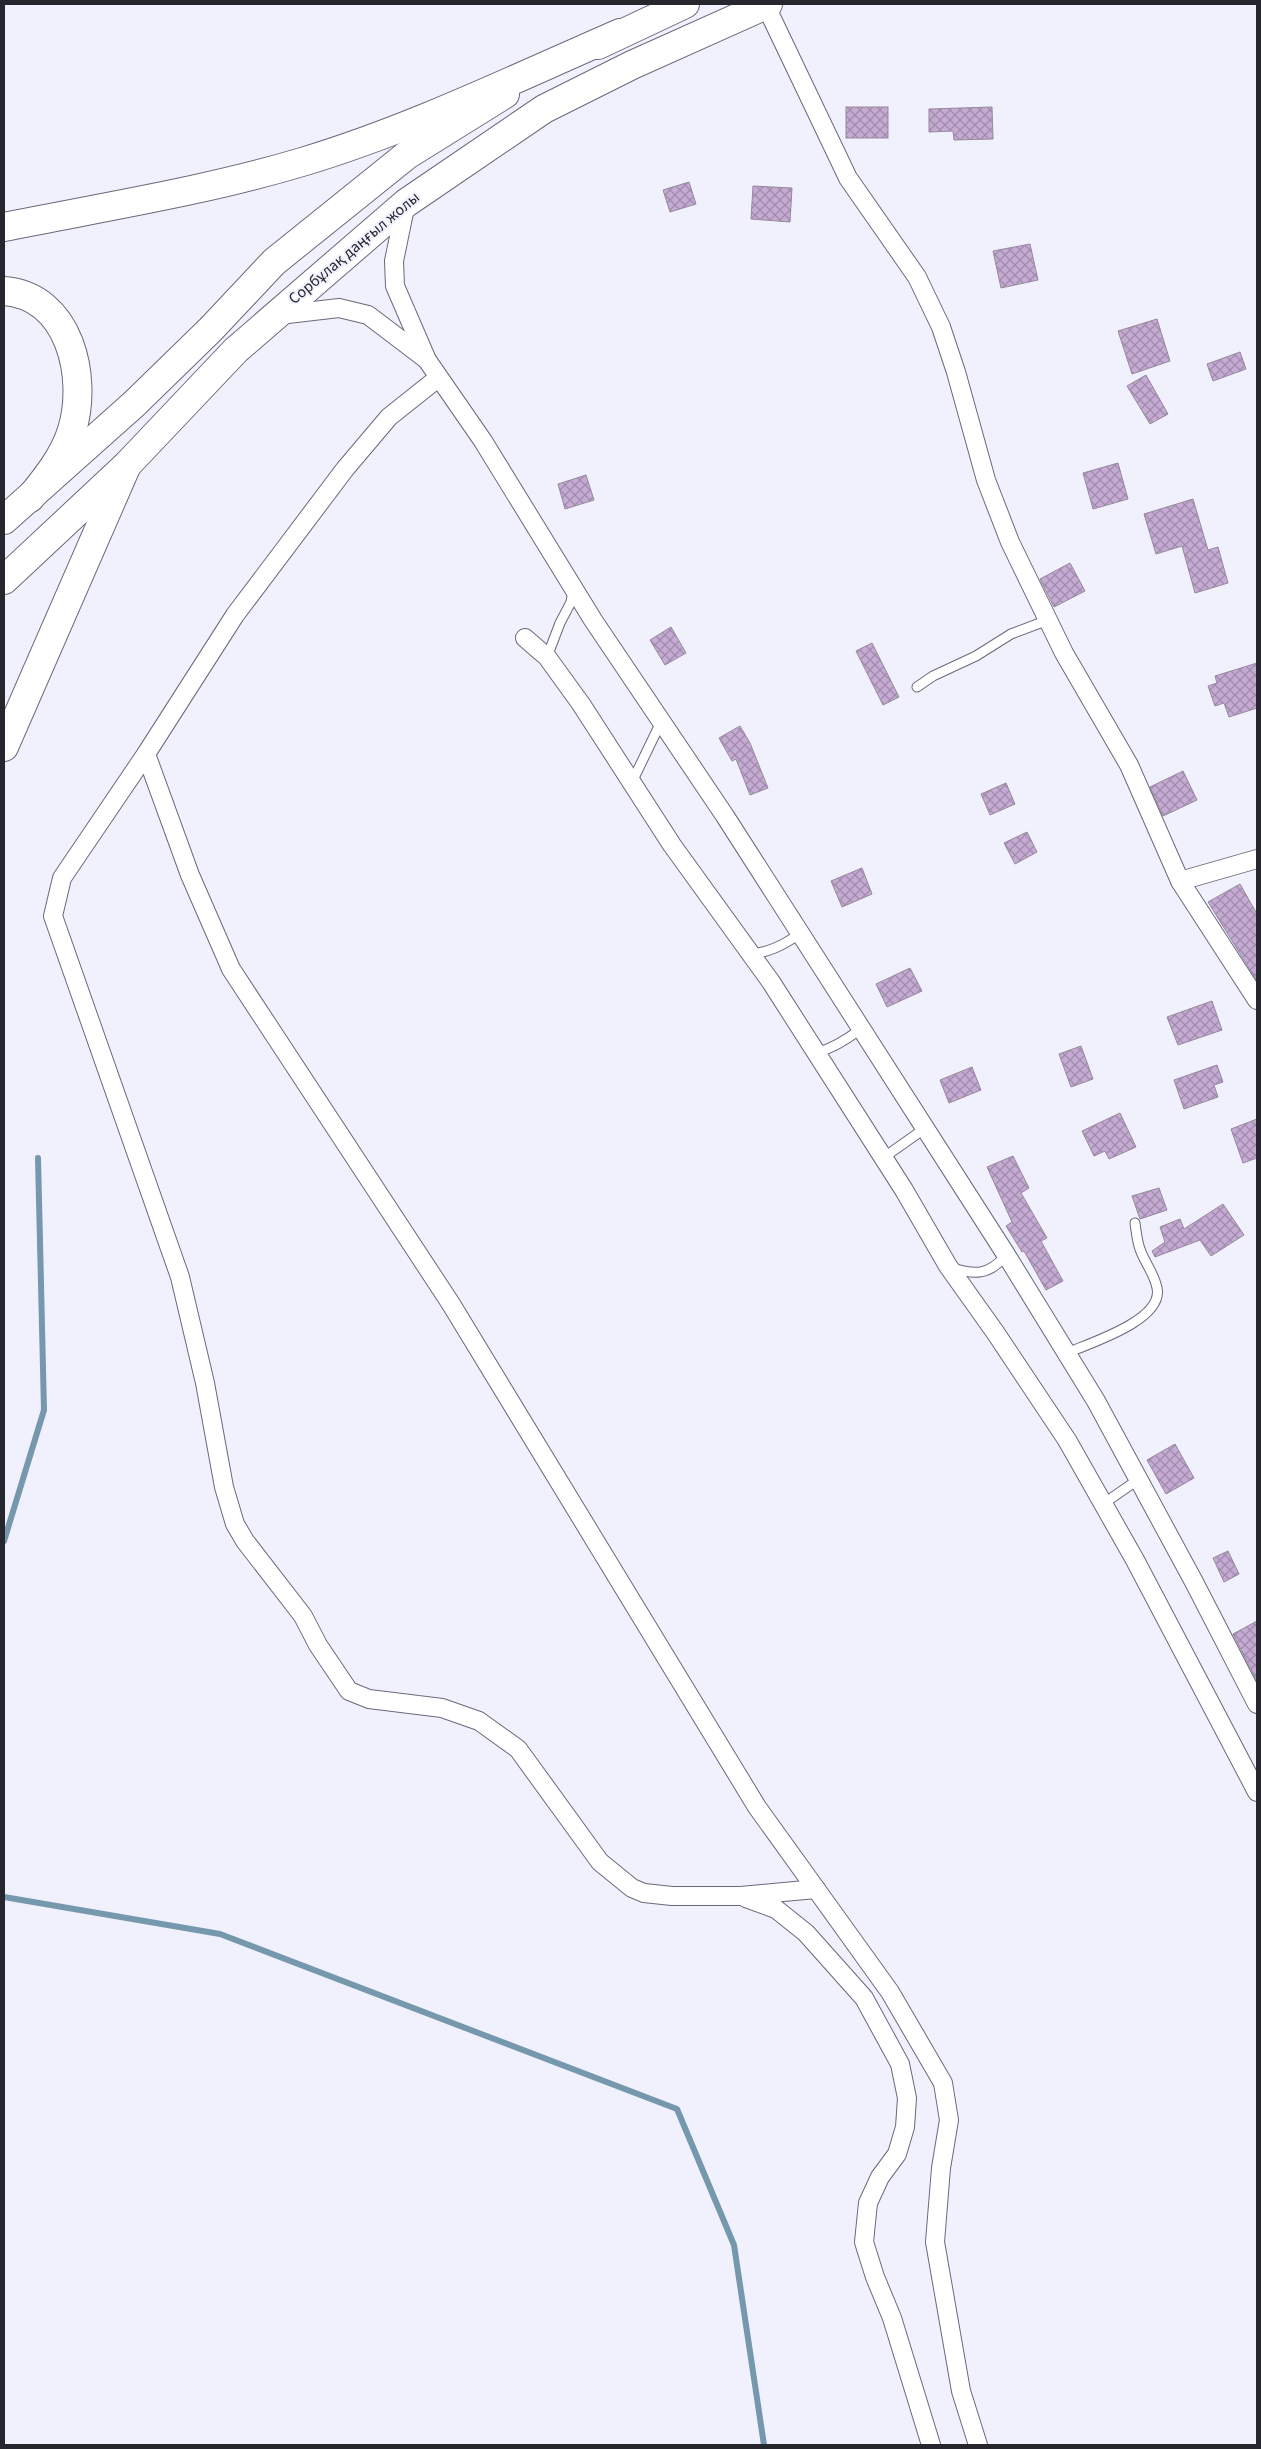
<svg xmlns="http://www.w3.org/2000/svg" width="1261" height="2449" viewBox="0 0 1261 2449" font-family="'Source Sans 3',sans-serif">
  <defs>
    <pattern id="building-cross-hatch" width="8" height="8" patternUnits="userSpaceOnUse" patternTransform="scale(1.25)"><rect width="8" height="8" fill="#c5abd3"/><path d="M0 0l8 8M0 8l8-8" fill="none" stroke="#a08bac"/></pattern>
  </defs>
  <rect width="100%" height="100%" fill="#f1f1fe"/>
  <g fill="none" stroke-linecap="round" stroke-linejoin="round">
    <g stroke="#7598ac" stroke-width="6">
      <path d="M4,1541l40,-131 -6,-252"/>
      <path d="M4,1897l216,37 457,175 57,136 30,200"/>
    </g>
  </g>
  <g fill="url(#building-cross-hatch)" stroke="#95899b">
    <rect x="846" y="107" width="42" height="31"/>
    <path d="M992,107l1,32 -39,1 -1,-9 -24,1v-23z"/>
    <path d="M689,182l7,22 -26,8 -7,-22z"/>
    <path d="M753,186l39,2 -2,34 -39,-3z"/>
    <path d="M1030,244l8,36 -37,8 -8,-37z"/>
    <path d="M1157,319l13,42 -38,13 -14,-43z"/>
    <path d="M1240,352l6,17 -33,12 -6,-17z"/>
    <path d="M1146,375l22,39 -18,10 -23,-38z"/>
    <path d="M1118,463l10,36 -35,10 -10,-36z"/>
    <path d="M586,475l8,25 -29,9 -7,-25z"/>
    <path d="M1193,499l15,51 10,-3 10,36 -33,10 -13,-47 -26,8 -12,-40z"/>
    <path d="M1070,563l15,28 -31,16 -14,-28z"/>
    <path d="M671,627l15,26 -21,12 -15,-25z"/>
    <path d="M872,643l27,54 -16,8 -27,-54z"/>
    <path d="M1257,663v45l-28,9 -5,-14 -9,3 -7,-20 9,-3 -2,-7z"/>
    <path d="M740,726l10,17 18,45 -18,7 -14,-36 -4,2 -13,-23z"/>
    <path d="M1183,771l14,29 -34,16 -13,-29z"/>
    <path d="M1006,783l9,21 -25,11 -9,-21z"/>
    <path d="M1027,832l10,20 -22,12 -11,-21z"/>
    <path d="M862,868l10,26 -30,13 -11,-26z"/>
    <path d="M1240,884l17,30v67l-49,-79z"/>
    <path d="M910,968l12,23 -35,16 -11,-23z"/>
    <path d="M1212,1001l10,29 -44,15 -11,-28z"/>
    <path d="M1081,1046l12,33 -22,8 -12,-33z"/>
    <path d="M1217,1065l6,17 -9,3 4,12 -34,12 -10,-29z"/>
    <path d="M972,1067l9,23 -32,13 -9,-23z"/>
    <path d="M1120,1113l16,34 -27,12 -4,-8 -11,5 -12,-25z"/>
    <path d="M1257,1119v39l-14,5 -12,-34z"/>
    <path d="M1013,1156l16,32 -8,5 26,45 -6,3 22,40 -17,9 -22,-39 -2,1 -16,-26 6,-4 -25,-55z"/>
    <path d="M1159,1188l8,22 -27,9 -8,-23z"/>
    <path d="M1223,1204l21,31 -33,21 -11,-16 -45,17 -3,-6 13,-9 -5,-15 20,-8 4,10z"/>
    <path d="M1175,1444l19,34 -28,16 -19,-34z"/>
    <path d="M1228,1551l11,23 -15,8 -11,-24z"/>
    <path d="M1257,1621v60l-24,-47z"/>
  </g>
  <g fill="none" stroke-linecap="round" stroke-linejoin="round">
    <g stroke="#6a697c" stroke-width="11">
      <g id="lane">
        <path d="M547,657l13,-34 11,-21 2,-12"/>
        <path d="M917,687l16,-11 43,-20 35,-22 37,-14"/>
        <path d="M632,782l29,-60"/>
        <path d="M751,954c19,-2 32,-9 47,-19l-2,-5"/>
        <path d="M816,1053c17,-5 29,-12 43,-23l-2,-5"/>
        <path d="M883,1158l41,-29"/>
        <path d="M953,1268c21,7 36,7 51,-11l-1,-3"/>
        <path d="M1067,1353c23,-10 97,-33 90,-65 -3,-16 -14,-27 -18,-42 -2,-7 -3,-15 -4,-23"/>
        <path d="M1103,1504l36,-25"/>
      </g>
    </g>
    <g stroke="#6a697c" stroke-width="20">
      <g id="street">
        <path d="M765,4l83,174 69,99 24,50 15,45 30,108 24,62 54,111 65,112 51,116 77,119"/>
        <path d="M406,203l-12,58 1,25 32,74 56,81 110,179 132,196 280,437 91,148 98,181 63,122"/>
        <path d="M279,315l60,-7 29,7 58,44"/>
        <path d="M438,378l-49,39 -44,52 -110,146 -89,139 -84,124 -9,38 127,361 25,106 19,104 11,37 10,17 58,75 15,29 31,46 20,8 73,9 37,13 39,28 82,113 32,26 12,5 28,3h69l75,-7"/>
        <path d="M525,638l22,19 34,47 91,141 99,137 133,208 44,76 47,66 72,108 68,120 122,232"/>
        <path d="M146,754l44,121 41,94 220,335 306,503 133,185 53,91 6,37 -8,48 -6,74 26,149 17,54"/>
        <path d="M1180,881l77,-22"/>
        <path d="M746,1898l30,11 30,24 58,65 36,66 7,34 -2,29 -8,27 -17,23 -12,26 -4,39 11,35 17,41 39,127"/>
      </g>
    </g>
    <g stroke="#6a697c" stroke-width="30">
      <g id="primary">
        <path d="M598,45l87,-41"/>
        <path d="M4,520l130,-116 77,-75 63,-67 133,-107 98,-61"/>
        <path d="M4,580l123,-115 109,-115 170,-147 138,-94 88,-44 136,-61"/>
      </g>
    </g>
    <g stroke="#6a697c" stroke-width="30">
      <g id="highway">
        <path d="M4,227c99,-20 201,-36 298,-65 110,-33 214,-84 318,-129"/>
        <path d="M4,291c66,5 84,86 68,139 -8,26 -25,47 -42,68"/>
        <path d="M4,747l123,-282"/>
      </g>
    </g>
    <use href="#lane" stroke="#fff" stroke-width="9"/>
    <use href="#street" stroke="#fff" stroke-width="18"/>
    <use href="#primary" stroke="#fff" stroke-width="28"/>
    <use href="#highway" stroke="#fff" stroke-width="28"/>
  </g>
  <g text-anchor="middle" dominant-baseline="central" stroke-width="4" stroke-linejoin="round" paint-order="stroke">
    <g font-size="16" fill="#26262e" stroke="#f1f1fe">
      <text transform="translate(354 248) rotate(-40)">Сорбұлақ даңғыл жолы</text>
    </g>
  </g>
  <rect width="1261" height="2449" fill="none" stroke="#26262e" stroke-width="10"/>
</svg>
